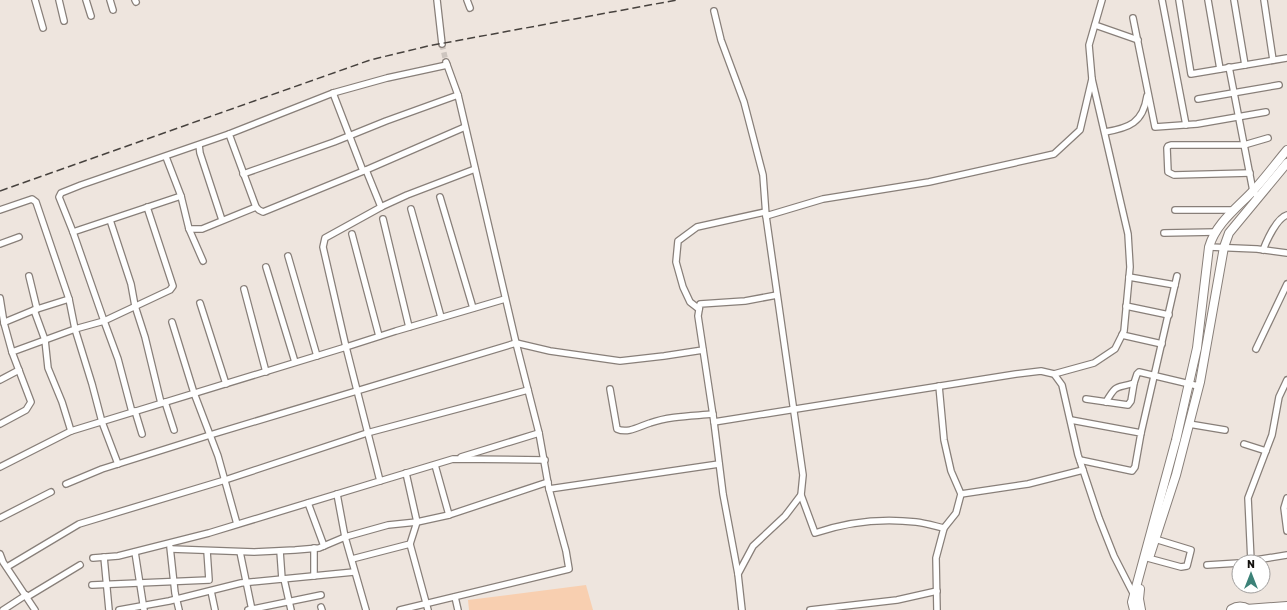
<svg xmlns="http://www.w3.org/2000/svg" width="1287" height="610" viewBox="0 0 1287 610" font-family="Rubik,sans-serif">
  <rect width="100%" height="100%" fill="#eee5de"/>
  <path fill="#f8cfb0" d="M586,585l7,25h-124l-1,-10z"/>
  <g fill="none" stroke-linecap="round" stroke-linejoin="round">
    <path stroke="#cdc5bf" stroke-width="5.5" stroke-dasharray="5.5 3" stroke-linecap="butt" d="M442,44l4,18"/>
    <g stroke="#887f79" stroke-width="8">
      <g id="street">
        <path d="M35,0l8,28"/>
        <path d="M59,0l5,21"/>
        <path d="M86,0l5,16"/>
        <path d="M110,0l3,10"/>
        <path d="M135,0l1,2"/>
        <path d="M437,0l5,44"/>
        <path d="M467,0l3,8"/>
        <path d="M1162,0l24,125"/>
        <path d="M1179,0l12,74 96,-16"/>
        <path d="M1208,0l12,69"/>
        <path d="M1234,0l11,65"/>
        <path d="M1264,0l9,60"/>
        <path d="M714,11l7,29 23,62 19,73 3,41 57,-17 106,-17 125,-28 26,-24 12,-51"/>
        <path d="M1133,18l22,109 42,-3 69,-12"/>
        <path d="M1095,25l43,15"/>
        <path d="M447,65l-60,13 -54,15 -104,41 27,73 3,3 4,2 103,-42 99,-43"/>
        <path d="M1229,67l24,124 5,6"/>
        <path d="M333,93l30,78"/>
        <path d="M1198,99l81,-14"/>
        <path d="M1105,132c24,-4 38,-9 42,-36"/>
        <path d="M229,134l-148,51 -20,8 -2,4 14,35 108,-36 8,33h13l54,-22"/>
        <path d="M199,145l1,8 22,67"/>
        <path d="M166,157l15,39"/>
        <path d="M475,169l-68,26 -24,11 -58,32 -2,9 23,100 50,-16 109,-32"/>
        <path d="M366,170l15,37"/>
        <path d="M1250,173l-76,2 -6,-3 -1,-24 1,-2 3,-1h73l24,-7"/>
        <path d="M243,174l91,-32 52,-21 72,-26"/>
        <path d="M440,197l33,111"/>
        <path d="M411,209l30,108"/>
        <path d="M0,210l32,-11 4,3 33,97 6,30 -63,23 19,50 -5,8 -26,14"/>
        <path d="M1175,210h59"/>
        <path d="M383,219l26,108"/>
        <path d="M110,220l21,64 4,22 10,31 16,66"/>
        <path d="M189,229l14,32"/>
        <path d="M73,232l31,89 66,-31 3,-4 -26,-79"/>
        <path d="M1164,233l52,-1"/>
        <path d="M352,234l27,102"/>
        <path d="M0,244l19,-7"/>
        <path d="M1209,247l48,2 30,4"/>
        <path d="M1263,250c4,-10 14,-32 24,-35"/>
        <path d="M288,256l29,100"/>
        <path d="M266,267l29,95"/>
        <path d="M29,276l8,33"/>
        <path d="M1129,277l46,8"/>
        <path d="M244,289l22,83"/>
        <path d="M0,298l4,25"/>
        <path d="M200,303l26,81"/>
        <path d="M1126,306l43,9"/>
        <path d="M699,309l-9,-7 -7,-15 -7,-25 2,-21 19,-14 68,-15"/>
        <path d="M34,310l11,30 3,28 14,34 9,29"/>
        <path d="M172,322l22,71 24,63 19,68"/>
        <path d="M1122,335l40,9"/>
        <path d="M1256,349l31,-65"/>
        <path d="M12,352l-8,-29 1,-1 29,-12 35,-11"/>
        <path d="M1054,374l40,-11 21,-14 9,-18 6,-64 -2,-33 -36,-155 -3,-34 13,-45"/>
        <path d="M0,380l19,-10"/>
        <path d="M610,389l7,40c11,5 23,-3 33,-6 20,-7 42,-7 63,-9"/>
        <path d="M1086,399l42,6 3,-4 3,-18"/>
        <path d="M165,402l9,28"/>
        <path d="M1106,402c11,-19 10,-13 28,-19l3,-9 2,-2 59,14"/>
        <path d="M135,411l7,23"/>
        <path d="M1071,420l70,13 -6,34 -3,4 -52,-11"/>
        <path d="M714,422l302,-48 25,-3 13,3 8,11 16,70 21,63 15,38 21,41"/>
        <path d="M1189,424l36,6"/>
        <path d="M1141,433l36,-157"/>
        <path d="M1244,444l22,7"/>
        <path d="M461,457l78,-24"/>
        <path d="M118,464l-16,-42 -10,-38 -17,-55 29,-8 14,38 14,53"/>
        <path d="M435,465l14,50"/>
        <path d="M0,467l71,-36 275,-84 34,134 -171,52 -91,23 -25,2"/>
        <path d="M380,481l73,-22 92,1"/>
        <path d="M66,484l36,-15 108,-34 306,-92 34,8 70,10 44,-5 39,-6"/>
        <path d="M549,489l170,-25"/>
        <path d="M337,494l8,43 43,-12 29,-3 32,-7 99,-33"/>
        <path d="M961,494l67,-10 55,-14"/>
        <path d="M801,495l14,38c32,-11 67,-15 101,-11 9,1 19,4 28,6"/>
        <path d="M1287,498l-3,10 3,23"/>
        <path d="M308,503l16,43"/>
        <path d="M0,518l51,-26"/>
        <path d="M410,544l18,66"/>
        <path d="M170,547l5,46 4,17"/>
        <path d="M314,548v28"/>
        <path d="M171,549l83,3 41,-2 24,-2 26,-11 21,73"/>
        <path d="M280,551l2,28"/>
        <path d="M135,552l9,58"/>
        <path d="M240,552l12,58"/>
        <path d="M0,554l3,8 32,48"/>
        <path d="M104,557l5,53"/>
        <path d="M1144,557l37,10 6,-1 4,-16 -36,-11"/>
        <path d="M352,559l58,-15 7,-22 -11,-49"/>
        <path d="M1251,561l-3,-63 24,-63 7,-38 8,-17"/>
        <path d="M1243,562l44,-7"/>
        <path d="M1207,565l32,-2"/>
        <path d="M7,567l72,-43 146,-44 142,-47 161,-43"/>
        <path d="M738,574l-15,-80 -9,-72 -16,-106 2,-12 45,-3 32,-6"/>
        <path d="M284,579l7,31"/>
        <path d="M92,585l117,-5 -2,-29"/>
        <path d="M211,591l4,19"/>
        <path d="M27,597l53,-32"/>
        <path d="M455,597l3,13"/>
        <path d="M321,607l1,3"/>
        <path d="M3,610l23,-15"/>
        <path d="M119,610l50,-9 72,-18 113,-11"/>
        <path d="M248,610l73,-15"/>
        <path d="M400,610l169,-41 -3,-18 -17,-62 -10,-56 -23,-90 -58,-248 -12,-33"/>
        <path d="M742,610l-4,-36 15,-28 32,-30 16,-21 2,-20 -37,-259"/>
        <path d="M810,610l87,-10 40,-9"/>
        <path d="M937,610l-1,-52 8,-30 12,-15 5,-19 -10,-23 -7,-31 -5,-54"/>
      </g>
    </g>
    <g stroke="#887f79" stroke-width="10">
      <g id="secondary">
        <path d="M1150,555l26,-80 24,-93 24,-135 5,-14 58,-70"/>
        <path d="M1140,589l-1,10 2,11"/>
        <path d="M1134,610l-2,-8 44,-162 21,-92 12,-101c7,-24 28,-39 44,-56 12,-13 23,-28 34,-41"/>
      </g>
    </g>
    <g stroke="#887f79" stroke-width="10">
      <path id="primary" d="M1246,609l41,-3"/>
    </g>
    <g stroke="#887f79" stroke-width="12">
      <path id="highway" d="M1232,610c5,-3 11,-3 16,0"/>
    </g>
    <use href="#street" stroke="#fff" stroke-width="5.5"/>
    <use href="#secondary" stroke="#fff" stroke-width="8"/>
    <use href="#primary" stroke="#fff" stroke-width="8"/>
    <use href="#highway" stroke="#fff" stroke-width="10"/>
    <path stroke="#47423e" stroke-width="1.5" stroke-dasharray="8 4" stroke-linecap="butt" d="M0,191l370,-131 58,-14 249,-46"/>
  </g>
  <g transform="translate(1251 574)"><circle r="19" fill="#ffffff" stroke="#a19f9e"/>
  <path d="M0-3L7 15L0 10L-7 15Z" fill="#3c8278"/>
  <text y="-6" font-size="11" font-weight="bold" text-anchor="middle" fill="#13100d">N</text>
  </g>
</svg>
